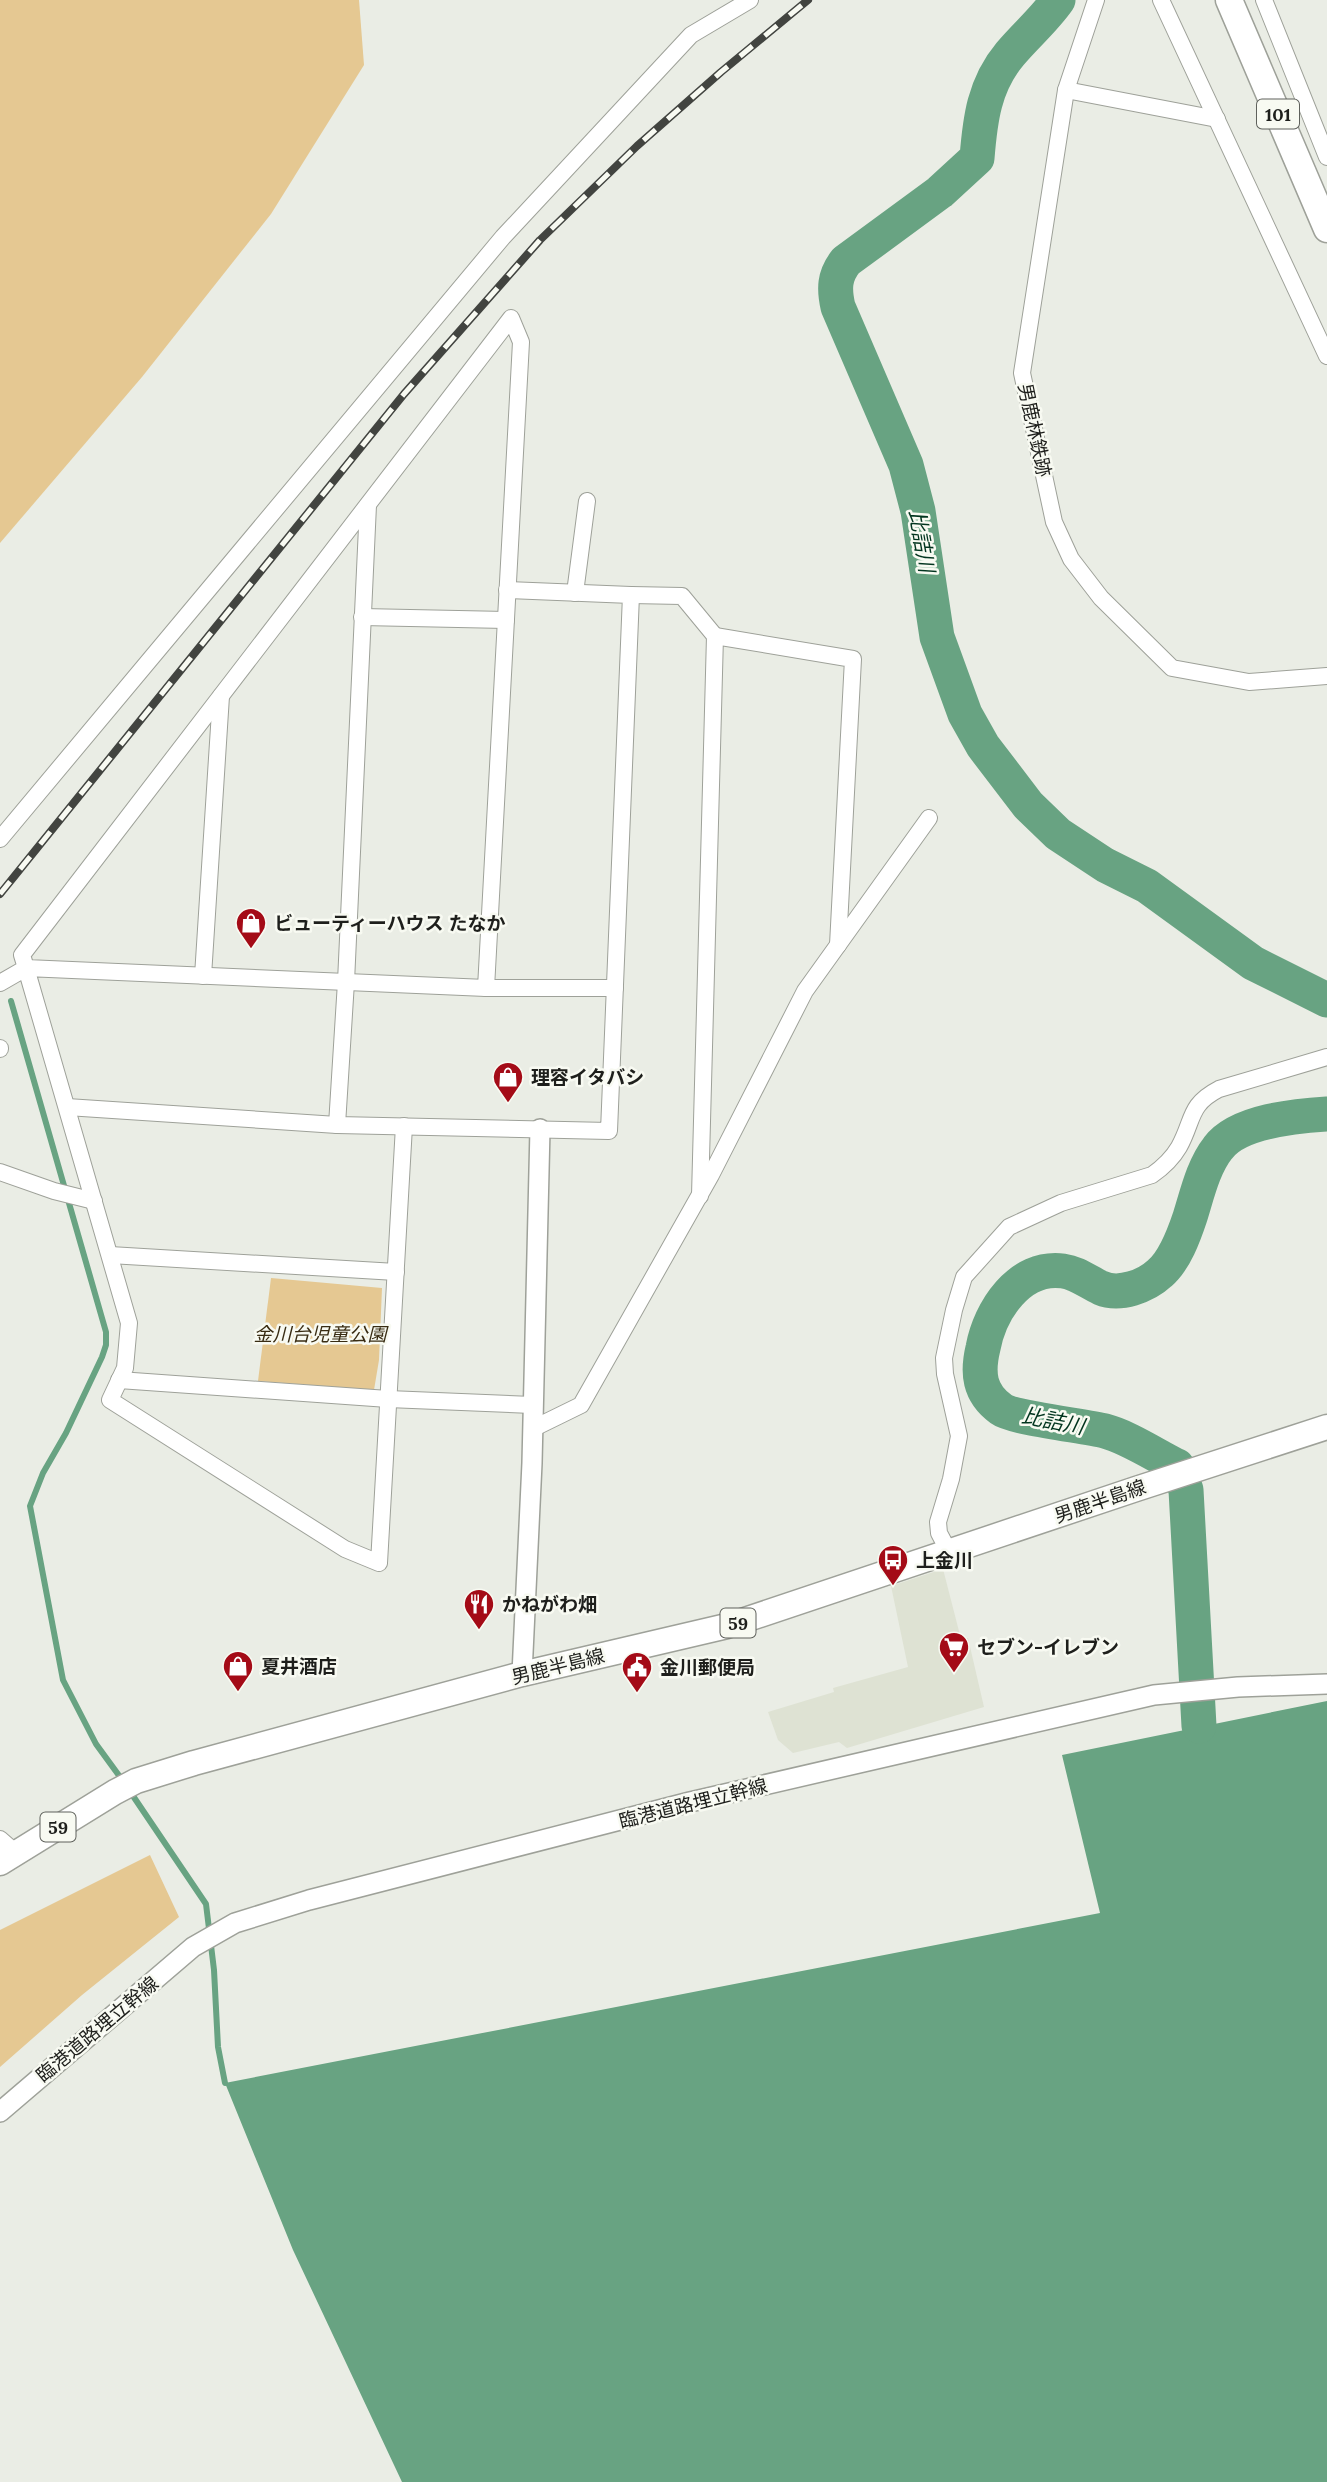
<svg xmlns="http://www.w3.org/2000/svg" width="1327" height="2482" viewBox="0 0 1327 2482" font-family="Lora,'Noto Sans JP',serif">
  <rect width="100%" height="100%" fill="#eaede5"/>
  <path fill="#dee2d3" d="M943,1569l18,70 7,-1 16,69 -137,41 -8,-6 -46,11 -15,-13 -10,-28 66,-20 -1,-4 75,-21 -17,-81z"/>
  <g fill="#e5c892">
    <path d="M0,0h359l5,65 -93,149 -129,163 -142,166z"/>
    <path d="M271,1278l111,10 -3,72 -5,30 -116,-9z"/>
    <path d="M150,1855l29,62 -97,78 -82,72v-137z"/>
  </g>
  <path fill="#68a382" d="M1327,1701v781h-925l-109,-232 -68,-167 875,-170 -38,-158z"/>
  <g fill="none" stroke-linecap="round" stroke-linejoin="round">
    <g stroke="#68a382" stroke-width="6">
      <path d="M11,1001l95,331v13l-4,12 -36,76 -23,40 -13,33 33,174 33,64 27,37"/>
      <path d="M129,1790l77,114 8,66 4,77 7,36"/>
    </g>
    <g stroke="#68a382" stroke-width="35">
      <path d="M1058,0c-14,20 -32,35 -48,54 -26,31 -30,66 -33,104l-37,34 -94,69c-12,15 -12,28 -8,46l68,158 12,46 19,126 28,77 18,32 45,59 30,29 47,31 42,21 106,77 74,37"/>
      <path d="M1199,1726l-13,-236 -9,-24c-22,-11 -49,-29 -72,-35 -20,-5 -92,-13 -104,-22 -22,-16 -24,-36 -18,-61 7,-37 36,-83 80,-77 14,2 25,11 38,17 19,8 45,-2 59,-15 15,-13 24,-38 30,-56 7,-22 13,-50 28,-69 20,-27 78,-32 109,-34"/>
    </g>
    <g stroke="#9ea199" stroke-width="18">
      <g id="minor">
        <path d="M1096,0l-30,90 -44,283 32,149 17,37 30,39 71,70 77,14 78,-6"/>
        <path d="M1161,0l166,356"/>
        <path d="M1264,0l63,157"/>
        <path d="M1066,90l151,29"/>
        <path d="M368,505l-22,477 -9,143 272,6 22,-536 -124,-5"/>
        <path d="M575,593l12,-92"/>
        <path d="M631,595l51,1 33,40"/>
        <path d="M362,617l144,3"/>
        <path d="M0,839l503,-602 188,-202 59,-35"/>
        <path d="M203,976l18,-280"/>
        <path d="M0,983l26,-15 460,20 35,-646 -10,-24 -489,637 4,13 103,355 -4,45 -15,32 235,149 34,14 25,-437"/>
        <path d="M486,988h129"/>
        <path d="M0,1048v1"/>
        <path d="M67,1107l270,18"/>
        <path d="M0,1172l54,19 40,10"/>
        <path d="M700,1196l15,-560 138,23 -15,286"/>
        <path d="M110,1255l286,17"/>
        <path d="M119,1380l269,19 144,6"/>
        <path d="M532,1429l49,-24 130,-230 94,-184 124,-173"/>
        <path d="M949,1552l-10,-19 -1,-11 13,-43 8,-43 -14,-62 -1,-16 10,-48 10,-33 45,-50 52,-24 91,-28c10,-7 20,-16 27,-28 15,-27 9,-42 40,-58l108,-32"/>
        <path d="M0,1839l16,14"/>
      </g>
    </g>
    <g stroke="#9ea199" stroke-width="22">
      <g id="tertiary">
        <path d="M522,1674l10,-211 8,-334"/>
        <path d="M0,2112l193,-165 42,-24 74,-23 381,-98 464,-107 84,-8 89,-3"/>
      </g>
    </g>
    <g stroke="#9ea199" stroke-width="27">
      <path id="primary" d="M0,1863l115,-71 21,-11 58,-18 328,-89 205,-48 409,-137 191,-62"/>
    </g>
    <g stroke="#9ea199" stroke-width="29">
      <path id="trunk" d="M1229,0l98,229"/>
    </g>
    <use href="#minor" stroke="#fff" stroke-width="16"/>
    <use href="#tertiary" stroke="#fff" stroke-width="19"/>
    <use href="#primary" stroke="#fff" stroke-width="24"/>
    <use href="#trunk" stroke="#fff" stroke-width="26"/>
    <g stroke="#424440" stroke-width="8">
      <path id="rail" d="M0,894l404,-500 136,-154 97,-94 84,-74 87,-72"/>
    </g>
    <use href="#rail" stroke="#f8faf2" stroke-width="5" stroke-dasharray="16" stroke-linecap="butt"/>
  </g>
  <defs>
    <g id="shop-pin" transform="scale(1.575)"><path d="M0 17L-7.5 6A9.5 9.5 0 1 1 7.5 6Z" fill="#a40b17" stroke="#f8faf2"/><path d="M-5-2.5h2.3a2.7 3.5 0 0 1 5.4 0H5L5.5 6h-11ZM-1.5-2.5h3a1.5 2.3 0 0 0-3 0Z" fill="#fff"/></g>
    <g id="bus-pin" transform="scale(1.575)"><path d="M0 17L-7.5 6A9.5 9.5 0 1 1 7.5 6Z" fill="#a40b17" stroke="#f8faf2"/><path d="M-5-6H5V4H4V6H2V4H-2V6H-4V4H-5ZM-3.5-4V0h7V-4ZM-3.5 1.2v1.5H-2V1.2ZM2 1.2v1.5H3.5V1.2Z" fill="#fff"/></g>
    <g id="restaurant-pin" transform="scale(1.575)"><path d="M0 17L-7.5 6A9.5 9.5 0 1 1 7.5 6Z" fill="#a40b17" stroke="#f8faf2"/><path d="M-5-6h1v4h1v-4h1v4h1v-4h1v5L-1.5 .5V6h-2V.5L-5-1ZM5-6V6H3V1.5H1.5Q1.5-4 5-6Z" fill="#fff"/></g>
    <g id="supermarket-pin" transform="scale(1.575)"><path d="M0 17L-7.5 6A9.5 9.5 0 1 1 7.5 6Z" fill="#a40b17" stroke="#f8faf2"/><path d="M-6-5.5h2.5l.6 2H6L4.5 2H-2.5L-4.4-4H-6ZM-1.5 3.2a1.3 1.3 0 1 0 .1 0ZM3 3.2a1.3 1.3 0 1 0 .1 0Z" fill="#fff"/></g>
    <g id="civic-pin" transform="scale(1.575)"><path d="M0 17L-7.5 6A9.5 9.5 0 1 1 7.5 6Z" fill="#a40b17" stroke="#f8faf2"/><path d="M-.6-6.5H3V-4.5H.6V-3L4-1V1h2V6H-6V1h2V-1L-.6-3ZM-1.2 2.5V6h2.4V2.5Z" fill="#fff"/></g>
  </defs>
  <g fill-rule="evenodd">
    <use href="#shop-pin" x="251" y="923"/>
    <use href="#shop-pin" x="508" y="1077"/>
    <use href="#bus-pin" x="893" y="1560"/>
    <use href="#restaurant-pin" x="479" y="1604"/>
    <use href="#supermarket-pin" x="954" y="1647"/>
    <use href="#shop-pin" x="238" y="1666"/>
    <use href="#civic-pin" x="637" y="1667"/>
  </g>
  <g text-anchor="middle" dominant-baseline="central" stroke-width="5" stroke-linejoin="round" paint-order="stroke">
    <g fill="#f8faf2" stroke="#5f615c" stroke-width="2">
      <rect x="1257" y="99.5" width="42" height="29" rx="5"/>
      <rect x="720.5" y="1608.5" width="35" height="29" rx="5"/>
      <rect x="40.5" y="1812.5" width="35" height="29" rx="5"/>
    </g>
    <g font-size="18" font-weight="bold" fill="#1e1f1c">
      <text x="1278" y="114">101</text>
      <text x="738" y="1623">59</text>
      <text x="58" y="1827">59</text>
    </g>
    <g font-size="19" fill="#1e1f1c" stroke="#f8faf2">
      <text transform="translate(1035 430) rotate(78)">男鹿林鉄跡</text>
      <text transform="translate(1100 1501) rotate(-19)">男鹿半島線</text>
      <text transform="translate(558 1666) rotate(-14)">男鹿半島線</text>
      <text transform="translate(693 1803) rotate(-14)">臨港道路埋立幹線</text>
      <text transform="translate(97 2029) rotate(-40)">臨港道路埋立幹線</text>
    </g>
    <g font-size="19" font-weight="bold" fill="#1e1f1c" stroke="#f8faf2" text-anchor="start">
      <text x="274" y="923">ビューティーハウス たなか</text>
      <text x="531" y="1077">理容イタバシ</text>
      <text x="916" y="1560">上金川</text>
      <text x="502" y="1604">かねがわ畑</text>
      <text x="977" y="1647">セブン-イレブン</text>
      <text x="261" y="1666">夏井酒店</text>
      <text x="660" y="1667">金川郵便局</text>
    </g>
    <g font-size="19" font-style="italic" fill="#392c13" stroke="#f8faf2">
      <text x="320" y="1334">金川台児童公園</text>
    </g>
    <g font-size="21" font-style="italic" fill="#02351f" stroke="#f8faf2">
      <text transform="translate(922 541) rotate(80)">比詰川</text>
      <text transform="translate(1053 1421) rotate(11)">比詰川</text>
    </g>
  </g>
</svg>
